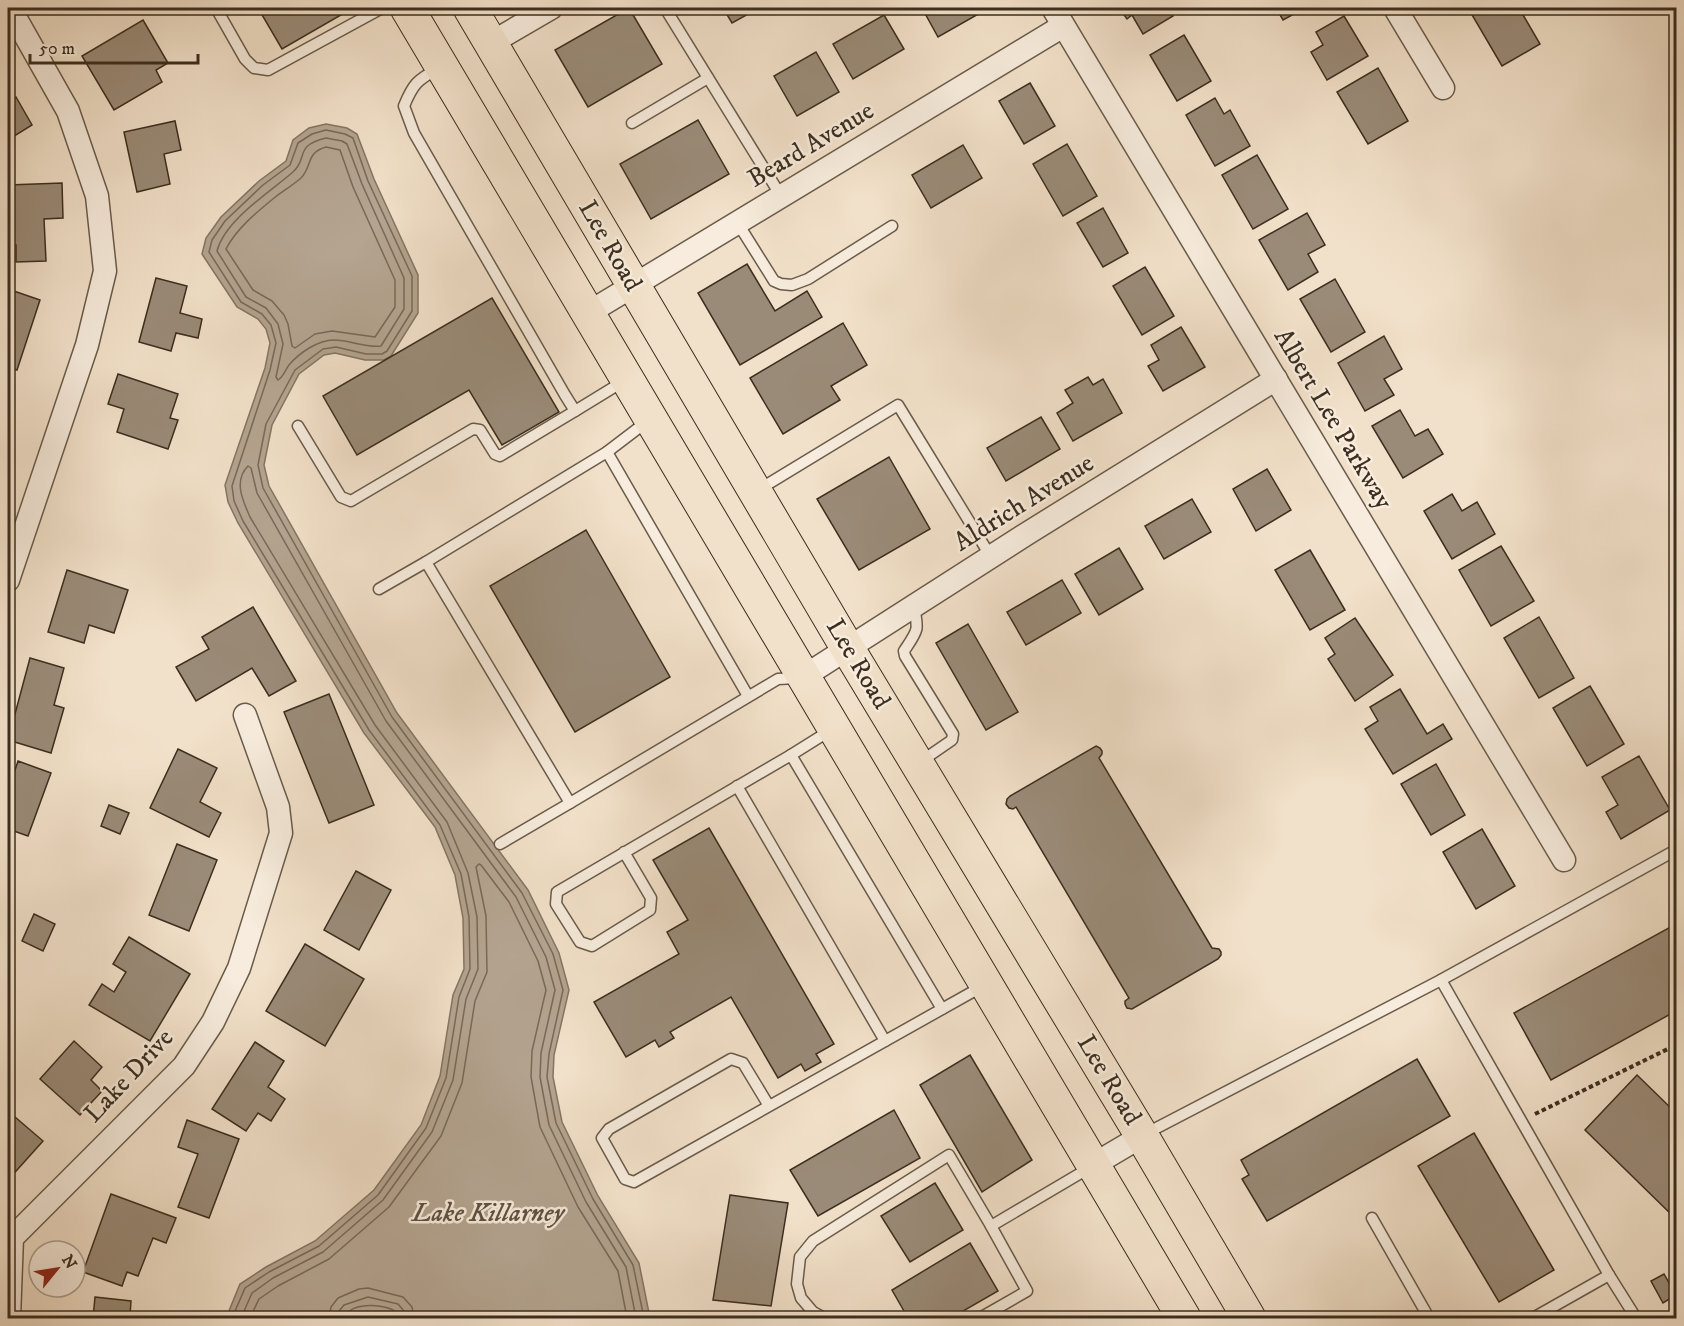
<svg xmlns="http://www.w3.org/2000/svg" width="1684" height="1326" viewBox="0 0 1684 1326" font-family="'IM FELL DW Pica',serif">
  <rect width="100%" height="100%" fill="#f2e1ca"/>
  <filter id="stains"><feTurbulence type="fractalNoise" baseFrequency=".00333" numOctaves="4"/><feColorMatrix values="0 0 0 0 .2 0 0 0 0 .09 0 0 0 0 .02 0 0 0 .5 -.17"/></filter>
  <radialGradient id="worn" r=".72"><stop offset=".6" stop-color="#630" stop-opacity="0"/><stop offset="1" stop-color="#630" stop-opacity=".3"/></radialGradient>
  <path fill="#b4a490" stroke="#847563" stroke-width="1.5" d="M326,124l21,4 10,6 17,45 44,96v38l-27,43 -7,4h-19l-30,-7 -11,2 -25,19 -27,51 -8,40 5,21 128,227 131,177 31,63 10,37 -15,65 -1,22 9,45 36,74 41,67 11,55h-250l-33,-7 -23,7h-118l14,-34 26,-17 49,-26 59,-51 47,-65 19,-49 13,-81 11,-26 -1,-51 -8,-43 -20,-48 -71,-94 -126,-210 -10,-21 -3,-17 40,-117 5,-25 -4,-14 -8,-10 -21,-12 -35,-53 4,-16 15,-21 38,-36 27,-20 7,-21 16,-12z"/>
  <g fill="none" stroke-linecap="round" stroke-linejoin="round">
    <g stroke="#786958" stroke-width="1.5">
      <path d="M326,138l16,3 5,3 15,40 42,94v31l-23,37c-16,2 -31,-6 -47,-6 -16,0 -35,13 -45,25 -4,5 -5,11 -11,15l-2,-3 7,-33 -5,-20 -12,-16 -20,-11 -29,-46c8,-31 53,-59 76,-79 16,-14 0,-26 33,-34z"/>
      <path d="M326,147l14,3 13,37 42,93v27l-20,30 -43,-6 -17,3 -20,14 -3,-2 -4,-22 -4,-9 -12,-14 -19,-11 -27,-41c10,-20 31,-37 48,-51 9,-7 19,-13 27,-20 12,-12 4,-25 25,-31z"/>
      <path d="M232,1318l13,-30 24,-16 50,-26 59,-51 48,-67 20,-50 13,-81 11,-28 -1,-52 -8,-43 -21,-49 -71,-95 -126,-209 -9,-20 -2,-15 38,-116 6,-27 -5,-18 -9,-11 -21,-12 -32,-50 3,-12 13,-19 38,-36 27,-20 8,-22 14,-9 14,-4 19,4 8,4 15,43 44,95v35l-25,40 -5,3h-16l-30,-7 -13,2 -28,21 -29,54 -8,41 5,23 129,229 130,176 31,61 10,36 -14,64 -2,23 9,46 37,76 40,66 11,53"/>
      <path d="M241,1318l11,-25 21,-15 50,-26 60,-52 49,-68 21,-52 13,-81 12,-30 -1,-52 -9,-44 -21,-51 -72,-97 -125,-208c-7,-16 -17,-36 -2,-51l3,2 6,25 129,228 130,176 30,60 9,33 -14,63 -1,24 9,48 37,77 40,65 10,51"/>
      <path d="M250,1318l9,-19 19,-13 51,-27 60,-52 52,-71 21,-53 13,-82 12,-29 -1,-56 -10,-49 3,-3 2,1 28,37 29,59 8,29 -14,61 -1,26 9,50 38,80 40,64 9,47"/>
      <path d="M329,1318l2,-11 7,-9 21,-9 9,-1 35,9 9,10 2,11"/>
      <path d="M338,1318l1,-7 5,-6 24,-8 30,7 6,7 1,7"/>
      <path d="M346,1318c2,-16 36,-14 47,-8 5,3 4,4 5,8"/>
    </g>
  </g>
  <g fill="#9a8b78" stroke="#3b2e1f" stroke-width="1.5">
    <path d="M258,8h95l-71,41z"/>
    <path d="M629,8l33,56 -74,43 -33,-57z"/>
    <path d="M723,8h27l2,4 -20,11z"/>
    <path d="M922,8h67l-51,29z"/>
    <path d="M1119,8h49l5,8 -30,18 -11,-19 -5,4z"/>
    <path d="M1276,8h29l-22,12z"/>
    <path d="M1468,8h51l21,36 -38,22z"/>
    <path d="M884,15l20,34 -51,30 -20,-35z"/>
    <path d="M1344,16l24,40 -41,24 -16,-28 12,-7 -7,-13z"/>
    <path d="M143,20l25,43 -12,7 6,12 -48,28 -32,-54z"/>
    <path d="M1184,35l27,46 -34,20 -27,-46z"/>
    <path d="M816,52l23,40 -42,24 -23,-40z"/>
    <path d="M1378,68l30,53 -40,23 -31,-52z"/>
    <path d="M1030,83l25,43 -31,18 -25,-43z"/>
    <path d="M16,97l16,28 -24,15v-38z"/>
    <path d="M1215,98l9,16 6,-4 20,36 -35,20 -29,-51z"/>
    <path d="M698,120l31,54 -78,45 -31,-55z"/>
    <path d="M175,121l6,29 -17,4 6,30 -33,8 -13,-60z"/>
    <path d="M1067,144l30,52 -34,20 -30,-52z"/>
    <path d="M963,145l19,33 -51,30 -19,-33z"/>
    <path d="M1257,155l31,54 -35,20 -31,-54z"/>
    <path d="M62,183l1,35 -19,1 2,42 -30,1v-17h-8v-60z"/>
    <path d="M1103,208l25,45 -25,14 -26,-44z"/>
    <path d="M1307,213l18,32 -17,9 10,18 -30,18 -29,-50z"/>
    <path d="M747,264l28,47 32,-20 15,26 -82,48 -42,-72z"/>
    <path d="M1145,267l29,49 -32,19 -29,-49z"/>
    <path d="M156,278l31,8 -7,27 22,6 -4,19 -22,-5 -5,18 -32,-9z"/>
    <path d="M1335,279l30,53 -34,20 -31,-53z"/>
    <path d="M8,289l32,11 -23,70 -9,-3z"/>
    <path d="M492,298l67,114 -57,33 -33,-55 -112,65 -34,-59z"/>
    <path d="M843,323l24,42 -36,21 9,14 -57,34 -33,-56z"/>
    <path d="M1181,327l24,40 -42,24 -15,-25 11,-6 -8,-15z"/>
    <path d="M1384,336l18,33 -18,10 10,16 -29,16 -27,-48z"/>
    <path d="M118,374l60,20 -8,24 8,2 -10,29 -51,-17 7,-23 -16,-5z"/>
    <path d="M1088,377l5,8 10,-6 19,34 -49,28 -16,-28 16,-10 -8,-13z"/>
    <path d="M1400,410l15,26 13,-7 15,25 -40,24 -31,-52z"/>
    <path d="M1041,417l19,32 -54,32 -19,-33z"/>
    <path d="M889,457l41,72 -71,41 -42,-71z"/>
    <path d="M1267,469l24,41 -35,21 -23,-42z"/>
    <path d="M1452,494l10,17 15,-9 18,32 -43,25 -28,-48z"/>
    <path d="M1192,499l19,33 -47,27 -19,-33z"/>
    <path d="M586,530l84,147 -95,55 -85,-146z"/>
    <path d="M1501,546l33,55 -43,25 -32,-56z"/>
    <path d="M1119,548l24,41 -44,26 -24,-41z"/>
    <path d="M1310,550l35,60 -35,20 -35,-60z"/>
    <path d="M67,570l61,20 -14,43 -25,-8 -5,18 -36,-11z"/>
    <path d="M1062,580l19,33 -55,32 -19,-33z"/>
    <path d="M253,607l43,74 -27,15 -17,-28 -56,33 -20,-34 33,-18 -7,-12z"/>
    <path d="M1539,617l35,61 -35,20 -35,-60z"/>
    <path d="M1355,618l38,57 -38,26 -27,-42 7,-5 -10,-16z"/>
    <path d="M968,624l50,88 -32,18 -50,-87z"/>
    <path d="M30,658l34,10 -10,37 10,3 -13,45 -43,-13z"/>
    <path d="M1590,686l34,58 -37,22 -34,-58z"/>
    <path d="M1400,689l27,45 16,-10 9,15 -59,35 -28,-45 13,-8 -8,-14z"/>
    <path d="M329,694l45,111 -45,18 -45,-111z"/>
    <path d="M1096,746l4,2 2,3v3l-3,4 113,190 7,1 2,3v3l-3,4 -86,50 -5,-1 -2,-4v-3l4,-3 -113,-191 -3,2 -4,-1 -3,-4 1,-5 3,-3z"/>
    <path d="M178,749l39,19 -17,34 21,11 -12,24 -59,-29z"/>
    <path d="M1639,756l31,54 -49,29 -15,-27 12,-7 -16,-28z"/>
    <path d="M18,761l33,12 -23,63 -20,-7v-38z"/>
    <path d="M1436,764l29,51 -34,20 -30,-51z"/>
    <path d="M109,805l20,8 -9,21 -19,-8z"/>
    <path d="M709,828l125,216 -18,10 5,8 -16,9 -4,-7 -23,14 -47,-81 -61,35 4,6 -15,9 -4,-7 -29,17 -32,-55 85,-48 -12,-22 21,-12 -35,-60z"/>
    <path d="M1482,829l33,57 -39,23 -33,-57z"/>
    <path d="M177,844l40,16 -28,71 -40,-16z"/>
    <path d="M356,871l35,19 -32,60 -35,-20z"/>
    <path d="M34,914l21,10 -12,27 -21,-10z"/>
    <path d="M1676,924v87l-125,69 -37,-67z"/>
    <path d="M129,937l61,37 -40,67 -61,-36 13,-21 12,8 12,-20 -13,-8z"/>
    <path d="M305,944l59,35 -39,67 -59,-35z"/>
    <path d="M74,1041l28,26 -11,13 11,11 -22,24 -40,-36z"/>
    <path d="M255,1042l29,19 -16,26 17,12 -14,22 -13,-8 -12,18 -34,-22z"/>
    <path d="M970,1055l62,105 -50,32 -62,-107z"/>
    <path d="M1417,1059l33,57 -183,105 -25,-42 7,-4 -8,-15z"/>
    <path d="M1637,1075l39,38v106l-91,-89z"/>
    <path d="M894,1110l26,48 -102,58 -28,-46z"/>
    <path d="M15,1117l28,24 -35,39v-55z"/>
    <path d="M187,1120l52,19 -30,79 -31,-11 20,-53 -20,-7z"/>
    <path d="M1474,1133l80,137 -55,32 -81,-136z"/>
    <path d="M935,1183l28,47 -53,32 -29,-46z"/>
    <path d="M111,1194l65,24 -10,25 -13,-5 -15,38 -11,-4 -5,14 -39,-14z"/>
    <path d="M730,1195l58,8 -17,103 -58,-6z"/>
    <path d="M970,1243l28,48 -47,27h-43l-16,-28z"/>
    <path d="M1664,1274l12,21 -13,8 -12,-22z"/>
    <path d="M95,1297l36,4 -1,15 19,2h-56z"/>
  </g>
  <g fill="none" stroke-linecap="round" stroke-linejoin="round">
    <g stroke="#695b4a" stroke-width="13">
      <g id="lane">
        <path d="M216,8l29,51 9,9 14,2 114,-62"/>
        <path d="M665,8l116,188"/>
        <path d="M439,68c-22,12 -26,16 -35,38l10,27 151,262 10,16 49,-30"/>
        <path d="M632,123l76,-45"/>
        <path d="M737,222l37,59 7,3 11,1 16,-6 84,-53"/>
        <path d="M649,420l-42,32 -181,110 144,241 208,-124 19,-1"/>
        <path d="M298,426l43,71 10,4 122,-72 7,1 15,24 5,2 75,-45"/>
        <path d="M607,452l141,244"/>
        <path d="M758,490l140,-85 93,152"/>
        <path d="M379,589l47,-27"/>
        <path d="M914,607c5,24 4,23 -10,44l1,5 48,78 -1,6 -32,22"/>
        <path d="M791,755l40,-25"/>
        <path d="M737,786l148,255"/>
        <path d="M500,844l70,-41"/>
        <path d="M624,852l27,46 -1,12 -58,36 -12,-4 -24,-38 1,-12 234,-137 151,254"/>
        <path d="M1441,980l168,295 27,43"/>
        <path d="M769,1106l-26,-43 -12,-4 -122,70 -7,9 23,41 9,3 349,-196"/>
        <path d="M1145,1134l296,-154 235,-130"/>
        <path d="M1372,1218l57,100"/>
        <path d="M991,1226l100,-59"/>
        <path d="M824,1318l-11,-6 -12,-14 -4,-14 3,-27 13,-16 136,-86 42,71 36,65 -47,27"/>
        <path d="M1533,1318l76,-43"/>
      </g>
    </g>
    <g stroke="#695b4a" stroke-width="25">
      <g id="street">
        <path d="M1053,8l511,852"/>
        <path d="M1395,8l48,80"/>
        <path d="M491,43l60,-35"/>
        <path d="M588,313l475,-287"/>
        <path d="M8,580l79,-235 18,-74 -8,-75 -29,-85 -56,-99"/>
        <path d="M803,677l225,-144 248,-154"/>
        <path d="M1093,1165l49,-29"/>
        <path d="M9,1318l3,-80 172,-172 29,-44 26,-54 42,-135 -3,-26 -33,-92"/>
      </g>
    </g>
    <g stroke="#3b2e1f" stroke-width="35">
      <g id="primary">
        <path d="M407,8l777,1310"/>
        <path d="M470,8l378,641 294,487 107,182"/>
      </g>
    </g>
    <path stroke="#3b2e1f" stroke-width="4" stroke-dasharray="4.5 3" stroke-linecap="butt" d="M1535,1114l141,-69"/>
    <use href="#lane" stroke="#f7ecdd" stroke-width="10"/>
    <use href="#street" stroke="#f7ecdd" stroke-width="22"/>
    <use href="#primary" stroke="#f2e1ca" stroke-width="33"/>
  </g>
  <g text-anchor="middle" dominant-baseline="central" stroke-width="5" stroke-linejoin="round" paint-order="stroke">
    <g font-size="26" fill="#3b2e1f" stroke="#f7ecdd">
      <text transform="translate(811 145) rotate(-31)">Beard Avenue</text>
      <text transform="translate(610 246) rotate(60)">Lee Road</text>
      <text transform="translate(1333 419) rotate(59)">Albert Lee Parkway</text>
      <text transform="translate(1024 503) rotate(-32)">Aldrich Avenue</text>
      <text transform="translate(858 664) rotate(59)">Lee Road</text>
      <text transform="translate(129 1076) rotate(-47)">Lake Drive</text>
      <text transform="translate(1109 1080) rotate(59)">Lee Road</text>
    </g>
    <g font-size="27" font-style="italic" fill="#5f5141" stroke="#f7ecdd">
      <text x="488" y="1213">Lake Killarney</text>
    </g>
  </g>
  <rect width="1684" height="1326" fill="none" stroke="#f2e1ca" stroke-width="30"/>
  <rect x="9" y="9" width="1666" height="1308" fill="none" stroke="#3b2e1f" stroke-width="3"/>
  <rect x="15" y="15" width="1654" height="1296" fill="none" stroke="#3b2e1f" stroke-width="1.5"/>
  <g transform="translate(57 1269) rotate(60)"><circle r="28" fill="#f7ecdd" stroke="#aca091" stroke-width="1.5"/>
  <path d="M0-4.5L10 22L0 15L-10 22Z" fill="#8f2418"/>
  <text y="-9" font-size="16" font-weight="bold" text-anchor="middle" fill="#3b2e1f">N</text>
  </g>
  <path d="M30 54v9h168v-9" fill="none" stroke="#3b2e1f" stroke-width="3"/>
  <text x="39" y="54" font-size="18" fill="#3b2e1f" stroke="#f7ecdd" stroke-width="4.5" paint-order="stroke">50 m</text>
  <rect width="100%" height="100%" filter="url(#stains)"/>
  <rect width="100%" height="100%" fill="url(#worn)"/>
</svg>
